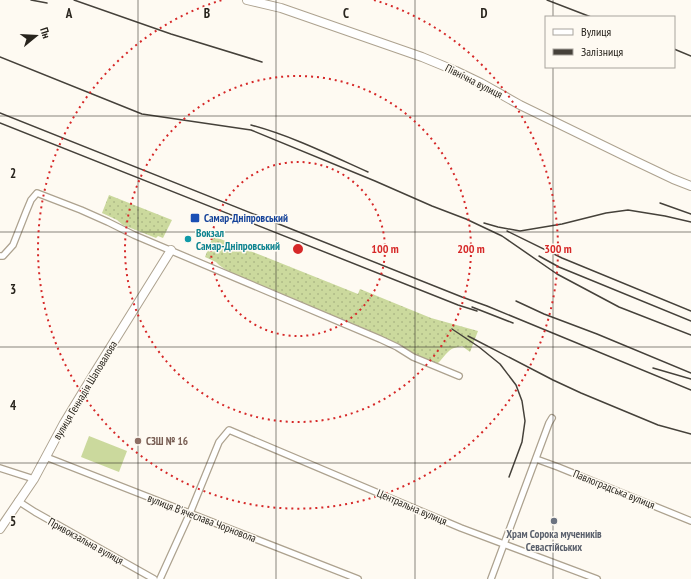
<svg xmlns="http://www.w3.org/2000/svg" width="691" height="579" viewBox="0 0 691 579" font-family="'PT Sans Narrow',sans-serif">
  <defs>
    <pattern id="grass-dots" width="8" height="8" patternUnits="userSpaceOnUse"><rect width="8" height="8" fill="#cbd99d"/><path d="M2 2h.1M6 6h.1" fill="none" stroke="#aeba87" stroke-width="1.8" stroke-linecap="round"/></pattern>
  </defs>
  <rect width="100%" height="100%" fill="#fefaf2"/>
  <g fill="url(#grass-dots)">
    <path d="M109,195l63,25 -9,18 -5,-2 -2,2 -33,-13 -6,-5 -15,-7z"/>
    <path d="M213,236l145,58 2,-5 71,29 47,13 -8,21 -8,-6c-4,1 -10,2 -13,5 -5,4 -7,9 -12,13l-18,-6 -19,-13 -106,-46 -64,-26 -11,-8 -3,-3 -11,-5z"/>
  </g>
  <path fill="#cbd99d" d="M89,436l38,15 -8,21 -38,-15z"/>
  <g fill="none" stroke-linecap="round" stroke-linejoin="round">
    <g stroke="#ada28f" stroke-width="8">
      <g id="street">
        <path d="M0,256h3l10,-11 13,-33 5,-12 6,-7 44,17 27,12 26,13 246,104 17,8 16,10 46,19"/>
        <path d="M46,457l312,122"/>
        <path d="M536,459l22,8 133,54"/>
        <path d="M0,468l34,11"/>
        <path d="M18,501l17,11 119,67"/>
        <path d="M160,579l30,-66 29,-71 10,-12 232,98 136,51"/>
        <path d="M491,579l58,-156 3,-5"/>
      </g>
    </g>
    <g stroke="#ada28f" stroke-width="10">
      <g id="secondary">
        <path d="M247,0l34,8 141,49 34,14 25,12 39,22 113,55 40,19 18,7"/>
        <path d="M0,529l34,-50 30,-56 31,-51 76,-122"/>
      </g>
    </g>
    <use href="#street" stroke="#fff" stroke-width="5.5"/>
    <use href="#secondary" stroke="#fff" stroke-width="8"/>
    <g stroke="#45413a" stroke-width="1.5">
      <path d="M31,0l16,3"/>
      <path d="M74,0l97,34 91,28"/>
      <path d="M547,0l44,17"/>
      <path d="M674,49l17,7"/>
      <path d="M0,57l142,57 109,16 124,51 57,25 34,13 36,17 55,38 62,33 72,28"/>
      <path d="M0,113l462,184 25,9 204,84"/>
      <path d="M0,123l458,182 19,6"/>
      <path d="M251,125c41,11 79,30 117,47"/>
      <path d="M660,203l31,11"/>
      <path d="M484,223l14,4 22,4 42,-7 44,-11 22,-3 37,6 26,6"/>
      <path d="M507,231l55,27 129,53"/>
      <path d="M539,256l20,11 132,54"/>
      <path d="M516,301l28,13 53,20 94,39"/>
      <path d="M472,307l41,16"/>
      <path d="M452,329l27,18 21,17 16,21 6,16 3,20 -3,21 -13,35"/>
      <path d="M468,336l85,44 28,13 77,32 33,9"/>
      <path d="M653,368l38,11"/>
    </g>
  </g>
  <path fill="none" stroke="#28241d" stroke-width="1" stroke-opacity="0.55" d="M138,0v579M276,0v579M415,0v579M553,0v17M553,67v512M0,116h691M0,232h691M0,347h691M0,463h691"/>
  <g fill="none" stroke="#d62828" stroke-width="2" stroke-dasharray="2 4">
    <circle cx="298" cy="249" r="87"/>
    <circle cx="298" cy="249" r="173"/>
    <path d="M374 0A260 260 0 1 1 222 0"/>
  </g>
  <rect fill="#1a4fb4" stroke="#fefaf2" stroke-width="1.5" x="190" y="213" width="10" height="10" rx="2"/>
  <circle fill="#0f9aa8" stroke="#fefaf2" stroke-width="1.5" cx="188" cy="239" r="4"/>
  <circle fill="#8d6e63" stroke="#fefaf2" stroke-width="1.5" cx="138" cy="441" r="4"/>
  <circle fill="#6b7280" stroke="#fefaf2" stroke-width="1.5" cx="554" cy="521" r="4"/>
  <g text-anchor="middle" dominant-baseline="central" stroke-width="3" stroke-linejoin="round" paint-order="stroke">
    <g font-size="11" fill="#28241d" stroke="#fefaf2">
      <text transform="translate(474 81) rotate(27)">Північна вулиця</text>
      <text transform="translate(85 390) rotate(-59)">вулиця Геннадія Шаповалова</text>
      <text transform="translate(614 489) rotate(22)">Павлоградська вулиця</text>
      <text transform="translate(412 507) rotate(23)">Центральна вулиця</text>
      <text transform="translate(202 518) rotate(21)">вулиця В'ячеслава Чорновола</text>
      <text transform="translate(86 541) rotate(29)">Привокзальна вулиця</text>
    </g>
    <g font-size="11" font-weight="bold" fill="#164399" stroke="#fefaf2" text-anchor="start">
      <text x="204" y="218">Самар-Дніпровський</text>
    </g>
    <g font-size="11" font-weight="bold" fill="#0d838f" stroke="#fefaf2" text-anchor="start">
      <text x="196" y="233">Вокзал<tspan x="196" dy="13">Самар-Дніпровський</tspan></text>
    </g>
    <g font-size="11" font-weight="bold" fill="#785e54" stroke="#fefaf2" text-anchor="start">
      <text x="146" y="441">СЗШ № 16</text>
    </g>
    <g font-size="11" font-weight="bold" fill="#5b616d" stroke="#fefaf2">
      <text x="554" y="534">Храм Сорока мучеників<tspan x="554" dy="13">Севастійських</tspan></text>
    </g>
  </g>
  <g font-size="13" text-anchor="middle" font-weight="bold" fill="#28241d" stroke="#fefaf2" stroke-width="3" stroke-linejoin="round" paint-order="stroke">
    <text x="69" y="18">A</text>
    <text x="207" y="18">B</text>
    <text x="346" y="18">C</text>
    <text x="484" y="18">D</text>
    <text x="13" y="178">2</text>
    <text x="13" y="294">3</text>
    <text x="13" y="410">4</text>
    <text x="13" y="526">5</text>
  </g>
  <circle cx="298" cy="249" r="6" fill="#d62828" stroke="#fefaf2" stroke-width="2"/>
  <g font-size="12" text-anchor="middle" font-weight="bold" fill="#d62828" stroke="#fefaf2" stroke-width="3" stroke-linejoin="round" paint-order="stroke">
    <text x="385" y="253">100 m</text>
    <text x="471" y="253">200 m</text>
    <text x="558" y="253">300 m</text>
  </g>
  <rect x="545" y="16" width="130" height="52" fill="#fefaf2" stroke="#a8a49d"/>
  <rect x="553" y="29" width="20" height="6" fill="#ffffff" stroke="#a8a49d"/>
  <text x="581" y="36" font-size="12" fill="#28241d">Вулиця</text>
  <rect x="553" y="49" width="20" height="6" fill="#45413a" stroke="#a8a49d"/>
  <text x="581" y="56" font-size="12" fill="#28241d">Залізниця</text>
  <g transform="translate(36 36) rotate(72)" stroke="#fefaf2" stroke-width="3" paint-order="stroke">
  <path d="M0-3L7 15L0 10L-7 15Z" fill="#28241d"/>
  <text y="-6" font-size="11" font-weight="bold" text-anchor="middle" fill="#28241d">Пн</text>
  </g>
</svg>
